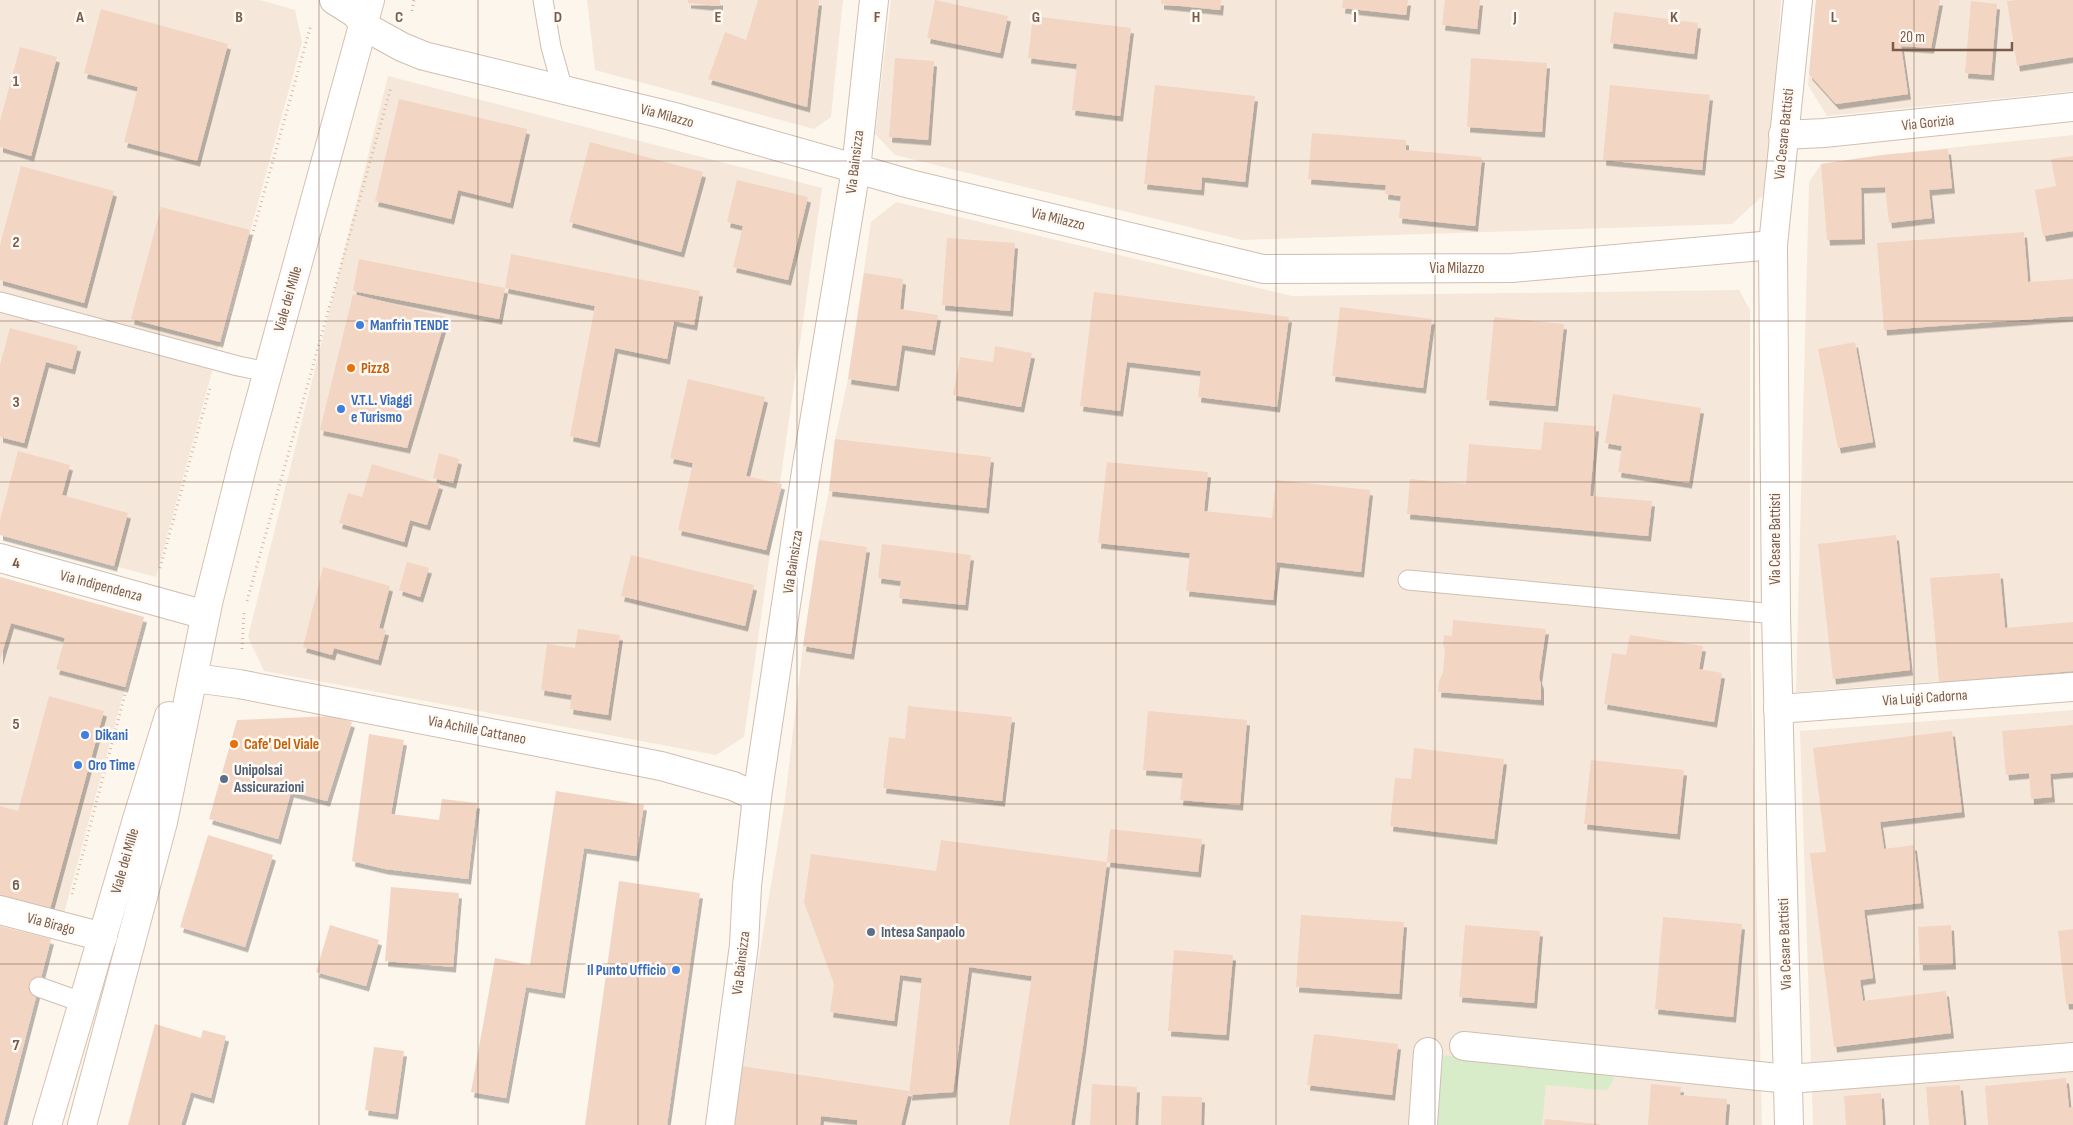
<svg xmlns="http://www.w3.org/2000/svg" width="2073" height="1125" viewBox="0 0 2073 1125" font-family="'Sofia Sans Condensed',sans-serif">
  <defs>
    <filter id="shadow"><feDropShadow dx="3" dy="5.5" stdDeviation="0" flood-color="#0004"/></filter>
  </defs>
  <rect width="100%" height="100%" fill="#fdf6ec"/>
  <g fill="#f5e8da">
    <path d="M0,0h260l35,10 7,32 -146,535 -156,-42z"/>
    <path d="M587,0h256l-12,117 -17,12 -219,-59z"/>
    <path d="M891,0h890l-13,191 -36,33 -490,16 -347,-85 -20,-21z"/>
    <path d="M1816,0h257v91l-246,25 -19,-31z"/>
    <path d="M388,76l434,112 -78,549 -28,18 -452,-84 -16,-34z"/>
    <path d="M2073,135v536l-277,21 13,-510 12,-18 61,-9z"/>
    <path d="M896,202l396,94 447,-6 11,20v324l12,491h-1027l6,-59 44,-266 18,-154 16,-106 10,-49 6,-52 13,-60 23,-157z"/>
    <path d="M0,577l144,40 -80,296 -64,-17z"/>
    <path d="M2073,710v415h-260l-13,-394z"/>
  </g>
  <path fill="#d8ecc9" d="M1440,1055l164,14 10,10 -7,11h-5l-56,-5 -4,40h-106z"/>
  <g fill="#f3d5c3" filter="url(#shadow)">
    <path d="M688,0h32v6l-32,-3z"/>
    <path d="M758,0h61l-12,107 -99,-28 17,-47 21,8z"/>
    <path d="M935,0l73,16 -8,37 -73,-15z"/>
    <path d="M1161,0h60l-1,10 -59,-6z"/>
    <path d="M1343,0h65l-2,15 -64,-7z"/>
    <path d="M1445,0h35l-3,29 -35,-4z"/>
    <path d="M1816,0h124l-9,48 -30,-2 7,48 -72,10 -27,-30z"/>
    <path d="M2017,0h56v57l-56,9 -10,-65z"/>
    <path d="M1971,1l26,3 -6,71 -26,-2z"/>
    <path d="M101,9l127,35 -31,117 -73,-19 14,-55 -54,-14z"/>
    <path d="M1614,12l84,11 -4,31 -84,-11z"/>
    <path d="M1033,16l98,12 -11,88 -48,-6 5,-46 -49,-6z"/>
    <path d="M20,47l37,10 -26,99 -31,-9v-26z"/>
    <path d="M895,58l39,3 -6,79 -39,-3z"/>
    <path d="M1471,58l76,5 -5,69 -75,-5z"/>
    <path d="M1155,85l100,11 -10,86 -43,-5 -1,13 -57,-6z"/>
    <path d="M1610,85l100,10 -8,75 -99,-10z"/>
    <path d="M399,99l128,30 -17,74 -52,-13 -7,29 -76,-18z"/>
    <path d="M1312,133l94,7v10l76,7 -7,69 -76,-8 2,-22 -16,-2 1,-9 -78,-6z"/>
    <path d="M590,142l113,30 -22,80 -112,-30z"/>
    <path d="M1948,149l4,39 -23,2 3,28 -43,5 -4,-36 -24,1 1,51 -35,1 -6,-76 61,-9z"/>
    <path d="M2073,156v75l-30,5 -8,-46 21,-4 -5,-27z"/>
    <path d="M21,166l93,25 -30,112 -84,-23v-35z"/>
    <path d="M737,180l71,17 -20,83 -55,-13 10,-41 -16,-4z"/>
    <path d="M161,207l89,23 -30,112 -89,-23z"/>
    <path d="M2024,232l4,50 45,-3v37l-189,14 -7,-87z"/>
    <path d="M947,238l68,5 -5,68 -68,-6z"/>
    <path d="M511,254l189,37 -6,34 -20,-4 -7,38 -52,-11 -18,94 -27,-6 25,-130 -90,-18z"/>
    <path d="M359,259l146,29 -6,31 -146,-28z"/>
    <path d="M864,273l39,6 -3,30 38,6 -6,35 -30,-5 -6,41 -48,-7z"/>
    <path d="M1094,292l195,25 -12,90 -79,-10 3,-26 -74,-9 -7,49 -40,-5z"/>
    <path d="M353,294l93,23 -39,131 -87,-18z"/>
    <path d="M1340,307l92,12 -9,69 -91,-12z"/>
    <path d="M1494,317l70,7 -9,82 -69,-6z"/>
    <path d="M10,328l68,18 -6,23 -26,-7 -22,81 -24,-6v-72z"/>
    <path d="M1855,342l18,100 -35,6 -20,-99z"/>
    <path d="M995,346l37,7 -11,54 -68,-12 7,-38 33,5z"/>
    <path d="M688,379l77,18 -19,79 36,8 -16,66 -88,-20 15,-67 -23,-5z"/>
    <path d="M1613,394l88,14 -12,75 -71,-11 4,-26 -17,-3z"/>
    <path d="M1544,422l52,4 -6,70 62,5 -4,35 -241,-22 3,-35 56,5 3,-40 72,6z"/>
    <path d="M835,439l156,18 -5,51 -157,-17z"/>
    <path d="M18,451l52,14 -8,30 66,18 -14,53 -114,-31v-15z"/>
    <path d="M439,453l20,6 -6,24 -20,-5z"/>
    <path d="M1107,462l101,10 -4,39 68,7 4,-38 94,10 -9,82 -84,-10 -4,38 -87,-9 4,-38 -92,-10z"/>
    <path d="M372,464l68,20 -13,41 -17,-5 -6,22 -65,-19 9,-30 14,4z"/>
    <path d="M1896,535l14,135 -77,9 -15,-135z"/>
    <path d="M819,540l48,7 -16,107 -48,-8z"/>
    <path d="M882,544l89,11 -6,50 -66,-7 2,-17 -23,-3z"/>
    <path d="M631,555l123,30 -9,41 -124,-30z"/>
    <path d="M407,562l22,6 -9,29 -21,-7z"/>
    <path d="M323,567l67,19 -11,42 7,2 -8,30 -44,-12 -2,7 -29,-8z"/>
    <path d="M2000,573l5,55 68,-6v49l-134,11 -9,-104z"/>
    <path d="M0,577l144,40 -19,70 -69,-18 9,-31 -54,-15 -11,37z"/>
    <path d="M1453,620l93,9 -7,49 2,6v16l-103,-8 1,-11 4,-8 2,-23 -2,-6 1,-9 8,1z"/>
    <path d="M578,629l42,6 -12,80 -38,-6 2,-14 -31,-5 6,-46 28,4z"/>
    <path d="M1630,635l73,11 -4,23 23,4 -8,49 -110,-18 8,-51 14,2z"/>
    <path d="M49,696l55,15 -54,198 -50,-13v-90l18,5z"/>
    <path d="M908,706l104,11 -10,84 -119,-13 6,-51 16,2z"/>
    <path d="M1148,711l99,9 -7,85 -60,-5 3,-27 -40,-3z"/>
    <path d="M332,716l20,6 -25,79 -36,-9 -13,47 -69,-20 28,-99z"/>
    <path d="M2073,725v47l-23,2 2,23 -21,2 -2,-26 -23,2 -4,-44z"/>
    <path d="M1952,731l10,81 -82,10 4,27 30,-4 7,58 -57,7 9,68 -13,2 3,21 83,-10 5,42 -117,14 -24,-194 16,-1 -13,-104z"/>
    <path d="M369,734l35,6 -13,74 48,6 3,-21 35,4 -9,76 -83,-10 -33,-8z"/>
    <path d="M1414,748l90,11 -10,80 -104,-13 5,-48 16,1z"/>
    <path d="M1591,760l93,10 -7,64 -93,-10z"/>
    <path d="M556,791l88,14 -8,51 -52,-8 -22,145 -36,-6 -20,111 -35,-6 24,-134 35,7z"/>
    <path d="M1110,829l92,10 -4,33 -91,-10z"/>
    <path d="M208,835l65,20 -28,92 -65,-20z"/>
    <path d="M941,840l166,22 -24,184 -12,79h-62l23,-149 -63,-9 -16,125 -44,3 13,-117 -22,-3 -6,46 -64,-9 4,-28 -30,-82 7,-48 125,17z"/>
    <path d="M619,881l81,12 -33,232h-82z"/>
    <path d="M391,887l68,6 -6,74 -68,-6z"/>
    <path d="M1301,915l103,7 -5,72 -103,-7z"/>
    <path d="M1663,917l79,7 -9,93 -78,-8z"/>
    <path d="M330,925l49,15 -13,46 -50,-14z"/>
    <path d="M1465,925l75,6 -6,72 -75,-6z"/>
    <path d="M1951,925l2,39 -33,1 -2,-38z"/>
    <path d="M0,926l51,13 -48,186h-3z"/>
    <path d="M2073,929v75h-7l-8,-73z"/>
    <path d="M1174,950l59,5 -7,80 -58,-4z"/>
    <path d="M155,1024l46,14 2,-8 23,6 -15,62 -20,-6 -10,33h-53z"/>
    <path d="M1314,1034l84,10 -6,51 -85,-10z"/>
    <path d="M374,1047l30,4 -9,63 -30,-4z"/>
    <path d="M741,1066l168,25 -8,34h-44v-5l-36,-4 -1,9h-85z"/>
    <path d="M2066,1078l3,30 4,-1v18h-85l-3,-39z"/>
    <path d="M1092,1084l45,3 -2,38h-45z"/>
    <path d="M1651,1084l30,3 -1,8 47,4 -2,26h-77z"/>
    <path d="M1960,1085l4,40h-35l-3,-38z"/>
    <path d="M1881,1093l2,32h-37l-2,-29z"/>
    <path d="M1162,1096l40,1 -1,28h-40z"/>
    <path d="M1545,1119l55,5 -1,1h-55z"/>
  </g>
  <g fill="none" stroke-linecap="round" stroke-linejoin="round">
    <g stroke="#d1beb0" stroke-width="21">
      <g id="lane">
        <path d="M543,0l8,47 12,43"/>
        <path d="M0,302l238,64 30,6"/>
        <path d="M1408,580l368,34"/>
        <path d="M39,987l45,16"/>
      </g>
    </g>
    <g stroke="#d1beb0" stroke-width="30">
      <g id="street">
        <path d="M334,0l22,14 8,12 38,21 22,9 247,60 239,68 353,85 249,-1 261,-23"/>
        <path d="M1783,135l41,-2 249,-26"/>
        <path d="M0,558l202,56"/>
        <path d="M194,678l45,6 422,82 72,20 24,11"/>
        <path d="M1778,709l295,-22"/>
        <path d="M0,910l103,27"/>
        <path d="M1464,1046l325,33 284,-22"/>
        <path d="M720,1125l24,-180 3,-59 10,-89 50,-332 49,-296 18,-169"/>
        <path d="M1423,1125l5,-73"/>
        <path d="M1789,1125l-13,-511 -3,-369 25,-245"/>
      </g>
    </g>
    <g stroke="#d6c0b0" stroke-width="30">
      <g id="secondary">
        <path d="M47,1125l91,-309 31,-100"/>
        <path d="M82,1125l81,-303 46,-223 36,-144 125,-455"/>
      </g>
    </g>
    <g stroke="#d9b8a5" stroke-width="3" stroke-dasharray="1 4" stroke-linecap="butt">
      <path d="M412,11l2,-11"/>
      <path d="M225,332l86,-307"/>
      <path d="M160,568l50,-180"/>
      <path d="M247,601l144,-514"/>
      <path d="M242,649l2,-37"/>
      <path d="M72,894l69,-260"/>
    </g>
    <use href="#lane" stroke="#fff" stroke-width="19"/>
    <use href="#street" stroke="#fff" stroke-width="28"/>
    <use href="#secondary" stroke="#fff" stroke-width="28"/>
  </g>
  <path fill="none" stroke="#7a5c4d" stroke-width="1" stroke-opacity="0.55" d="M159,0v1125M319,0v1125M478,0v1125M638,0v1125M797,0v1125M957,0v1125M1116,0v1125M1276,0v1125M1435,0v1125M1595,0v1125M1754,0v1125M1914,0v1125M0,161h2073M0,321h2073M0,482h2073M0,643h2073M0,804h2073M0,964h2073"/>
  <g fill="#3f7fe0" stroke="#fffaf3" stroke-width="2">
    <circle cx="360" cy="325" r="5"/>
    <circle cx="341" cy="409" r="5"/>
    <circle cx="85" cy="735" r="5"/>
    <circle cx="78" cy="765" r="5"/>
    <circle cx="676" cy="970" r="5"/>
  </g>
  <g fill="#e8710a" stroke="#fffaf3" stroke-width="2">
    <circle cx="351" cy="368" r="5"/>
    <circle cx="234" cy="744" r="5"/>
  </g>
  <g fill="#5c6f8a" stroke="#fffaf3" stroke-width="2">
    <circle cx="224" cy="779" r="5"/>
    <circle cx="871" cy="932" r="5"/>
  </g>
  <g text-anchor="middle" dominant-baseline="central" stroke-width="5" stroke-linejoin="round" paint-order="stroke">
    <g font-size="15" fill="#7a5c4d" stroke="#fffaf3">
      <text transform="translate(667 116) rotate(15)">Via Milazzo</text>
      <text transform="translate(1928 123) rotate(-6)">Via Gorizia</text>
      <text transform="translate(1784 134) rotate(-84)">Via Cesare Battisti</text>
      <text transform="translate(855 162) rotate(-83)">Via Bainsizza</text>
      <text transform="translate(1058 219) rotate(14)">Via Milazzo</text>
      <text x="1457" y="268">Via Milazzo</text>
      <text transform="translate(288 299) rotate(-74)">Viale dei Mille</text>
      <text transform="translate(1775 539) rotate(-90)">Via Cesare Battisti</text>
      <text transform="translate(793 562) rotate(-81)">Via Bainsizza</text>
      <text transform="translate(101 586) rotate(15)">Via Indipendenza</text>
      <text transform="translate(1925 698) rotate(-4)">Via Luigi Cadorna</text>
      <text transform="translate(477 730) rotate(11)">Via Achille Cattaneo</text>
      <text transform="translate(125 861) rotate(-74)">Viale dei Mille</text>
      <text transform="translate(51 924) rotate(15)">Via Birago</text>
      <text transform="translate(1785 944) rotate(-92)">Via Cesare Battisti</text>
      <text transform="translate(741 963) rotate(-83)">Via Bainsizza</text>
    </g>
    <g font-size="15" font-weight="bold" fill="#366cbe" stroke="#fffaf3" text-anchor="start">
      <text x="370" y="325">Manfrin TENDE</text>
      <text x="351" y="400">V.T.L. Viaggi<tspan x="351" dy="17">e Turismo</tspan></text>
      <text x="95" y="735">Dikani</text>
      <text x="88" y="765">Oro Time</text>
      <text x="666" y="970" text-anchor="end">Il Punto Ufficio</text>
    </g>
    <g font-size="15" font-weight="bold" fill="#c56008" stroke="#fffaf3" text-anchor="start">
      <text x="361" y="368">Pizz8</text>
      <text x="244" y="744">Cafe' Del Viale</text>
    </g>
    <g font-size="15" font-weight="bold" fill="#4e5e75" stroke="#fffaf3" text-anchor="start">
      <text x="234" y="770">Unipolsai<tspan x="234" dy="17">Assicurazioni</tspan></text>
      <text x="881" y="932">Intesa Sanpaolo</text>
    </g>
  </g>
  <g font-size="16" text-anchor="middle" font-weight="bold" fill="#7a5c4d" stroke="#fffaf3" stroke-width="5" stroke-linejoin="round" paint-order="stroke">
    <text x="80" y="22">A</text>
    <text x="239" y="22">B</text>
    <text x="399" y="22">C</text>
    <text x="558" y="22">D</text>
    <text x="718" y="22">E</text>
    <text x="877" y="22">F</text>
    <text x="1036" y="22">G</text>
    <text x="1196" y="22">H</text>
    <text x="1355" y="22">I</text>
    <text x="1515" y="22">J</text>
    <text x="1674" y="22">K</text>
    <text x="1834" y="22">L</text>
    <text x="16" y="86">1</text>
    <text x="16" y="247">2</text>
    <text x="16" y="407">3</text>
    <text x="16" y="568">4</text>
    <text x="16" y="729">5</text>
    <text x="16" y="890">6</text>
    <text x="16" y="1050">7</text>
  </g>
  <path d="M1893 42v8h119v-8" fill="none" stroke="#7a5c4d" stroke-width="2.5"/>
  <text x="1900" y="42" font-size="15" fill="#7a5c4d" stroke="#fffaf3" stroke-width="4" paint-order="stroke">20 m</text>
</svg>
